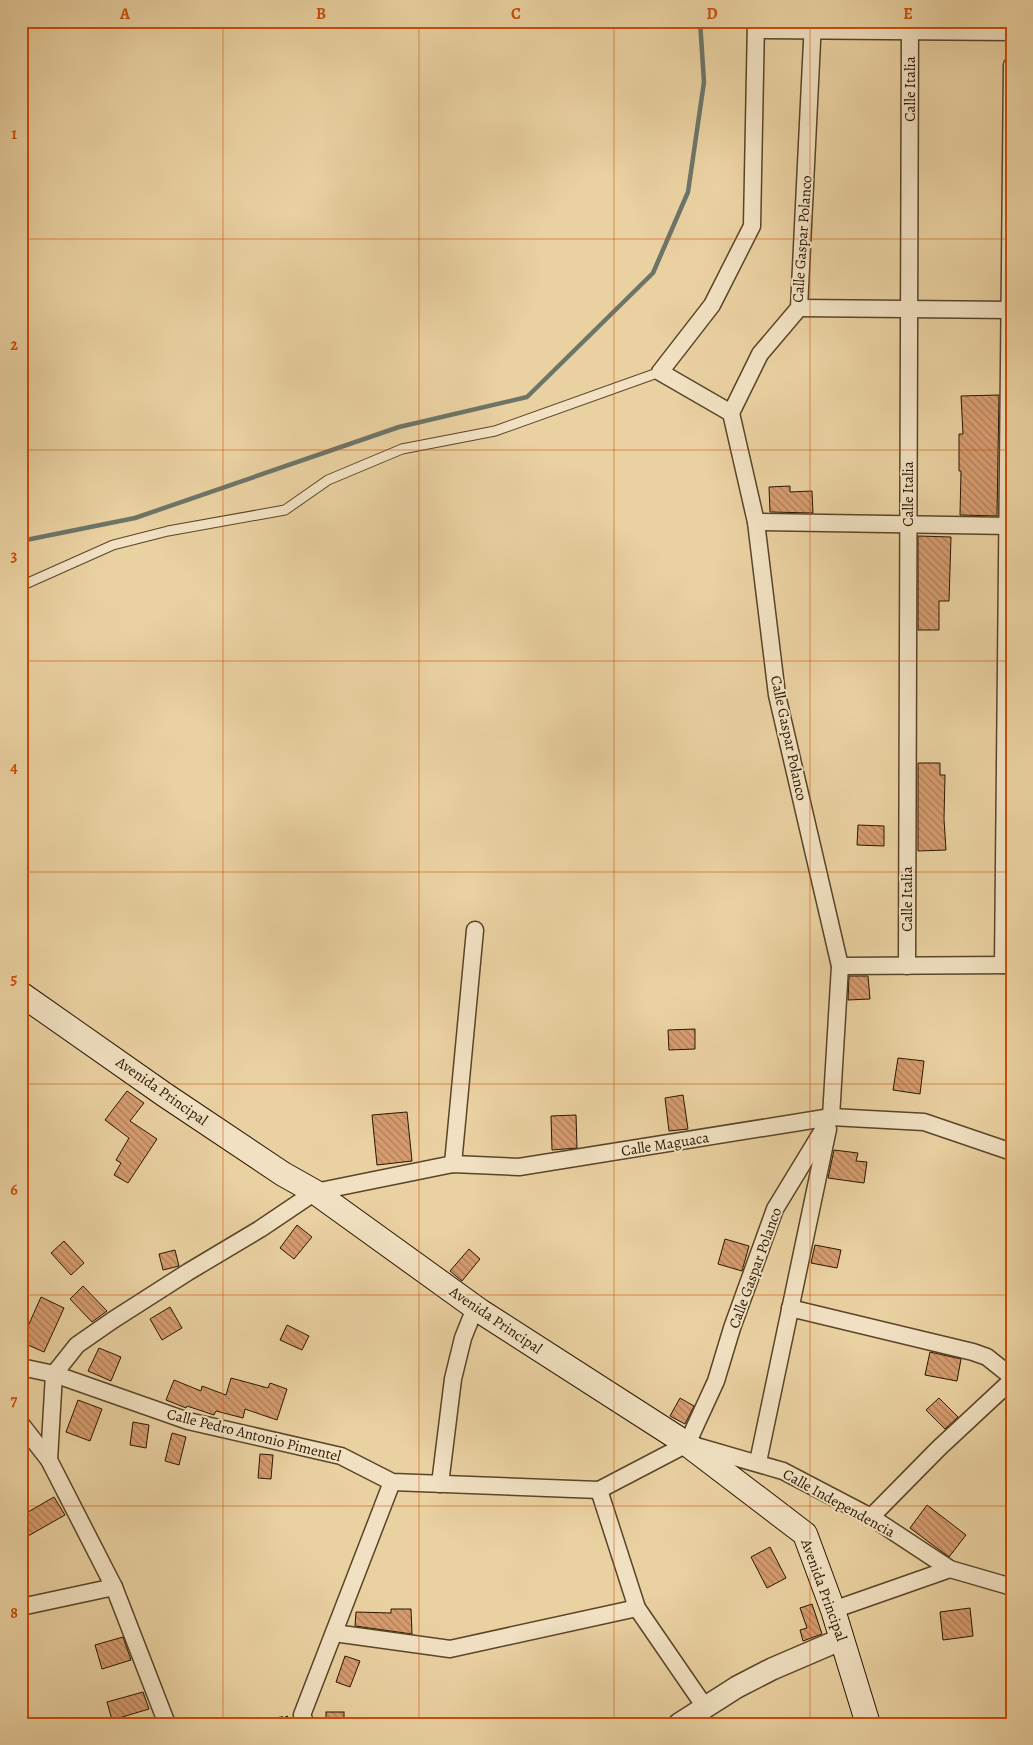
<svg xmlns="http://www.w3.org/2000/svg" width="1033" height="1745" viewBox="0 0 1033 1745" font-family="Alegreya,serif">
  <defs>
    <pattern id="building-back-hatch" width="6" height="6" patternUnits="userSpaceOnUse" patternTransform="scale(1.25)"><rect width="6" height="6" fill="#d69c6f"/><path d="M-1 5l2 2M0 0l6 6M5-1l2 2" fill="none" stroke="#ae7e59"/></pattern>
  </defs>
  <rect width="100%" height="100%" fill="#ead1a1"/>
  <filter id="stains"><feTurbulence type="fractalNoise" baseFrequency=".004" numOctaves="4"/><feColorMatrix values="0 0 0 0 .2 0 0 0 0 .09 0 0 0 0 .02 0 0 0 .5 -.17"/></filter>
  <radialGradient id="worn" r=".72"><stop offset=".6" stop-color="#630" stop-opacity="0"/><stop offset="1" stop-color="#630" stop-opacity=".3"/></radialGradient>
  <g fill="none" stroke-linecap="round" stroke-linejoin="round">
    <path stroke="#6d7568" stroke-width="4.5" d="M21,541l114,-23 264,-91 128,-30 126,-124 35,-81 16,-110 -4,-61"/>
  </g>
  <g fill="url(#building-back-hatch)" stroke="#291600">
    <path d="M999,395l-2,121 -37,-1 1,-44h-2v-37h4l-2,-38z"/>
    <path d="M790,486v6l22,-1 1,22 -43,-1 -1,-25z"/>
    <path d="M918,536l33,1 -2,64h-10v29h-21z"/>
    <path d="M918,763h22v12h5l-1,44 2,31 -28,1z"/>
    <path d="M858,825l26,1v20l-27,-1z"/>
    <path d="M849,976h19l2,23 -22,1z"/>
    <path d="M695,1029v20l-26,1 -1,-20z"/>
    <path d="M898,1058l26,3 -4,33 -27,-4z"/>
    <path d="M127,1091l17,12 -14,18 27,18 -29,44 -14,-8 7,-12 -5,-3 13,-22 -24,-18z"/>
    <path d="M683,1095l5,34 -19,2 -4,-33z"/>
    <path d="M407,1112l5,49 -35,4 -5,-50z"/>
    <path d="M576,1115l1,33 -25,2 -1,-34z"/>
    <path d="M834,1150l24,3 -2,8 11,1 -3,21 -36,-5z"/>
    <path d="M297,1225l15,12 -18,22 -14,-11z"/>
    <path d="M725,1239l24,7 -7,25 -24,-7z"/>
    <path d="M64,1241l20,22 -13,12 -20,-22z"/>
    <path d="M815,1245l26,5 -4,18 -26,-5z"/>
    <path d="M469,1249l11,10 -18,22 -12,-10z"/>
    <path d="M175,1250l4,16 -16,4 -4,-16z"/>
    <path d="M83,1286l24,25 -15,11 -22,-23z"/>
    <path d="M41,1297l23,11 -20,44 -23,-10z"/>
    <path d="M170,1307l12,21 -20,12 -12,-21z"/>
    <path d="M287,1325l22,11 -7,14 -22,-10z"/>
    <path d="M99,1348l22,9 -10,24 -23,-10z"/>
    <path d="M930,1352l31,7 -4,22 -32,-6z"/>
    <path d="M231,1378l37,10 2,-5 17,6 -10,31 -32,-11 -2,9 -27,-7 -2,4 -27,-9 -1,2 -20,-8 8,-20 27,11 1,-5 24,9z"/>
    <path d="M680,1398l14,8 -9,18 -15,-8z"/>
    <path d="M939,1398l19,19 -13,12 -19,-19z"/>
    <path d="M78,1400l24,9 -12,32 -24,-9z"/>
    <path d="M133,1422l16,3 -3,23 -16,-3z"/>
    <path d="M172,1433l14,4 -7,28 -14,-4z"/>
    <path d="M260,1454l13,1 -2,24 -13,-1z"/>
    <path d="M54,1497l11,18 -44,25v-24z"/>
    <path d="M927,1505l39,30 -17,22 -39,-29z"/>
    <path d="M770,1547l16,31 -19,10 -16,-31z"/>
    <path d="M812,1604l10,30 -19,7 -3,-11 7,-2 -7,-20z"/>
    <path d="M970,1608l3,28 -30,4 -3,-28z"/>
    <path d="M391,1609h20l1,25 -57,-8 1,-14 35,1z"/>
    <path d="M123,1637l8,23 -29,9 -7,-24z"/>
    <path d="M345,1656l15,5 -10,26 -14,-5z"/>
    <path d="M143,1692l6,17 -37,11 -5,-18z"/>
    <rect x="326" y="1712" width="18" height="12"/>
  </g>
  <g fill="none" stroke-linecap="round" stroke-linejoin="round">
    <g stroke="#594528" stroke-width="11">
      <path id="service" d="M21,586l92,-41 55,-14 117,-21 43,-30 74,-31 93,-18 165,-59"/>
    </g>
    <g stroke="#594528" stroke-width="19">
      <g id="minor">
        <path d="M757,30l255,2"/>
        <path d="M799,308l213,2"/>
        <path d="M731,413l-71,-41 52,-67 40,-79 4,-205"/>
        <path d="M756,522l256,4"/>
        <path d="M1003,965l9,-900"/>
        <path d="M840,966l172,-1"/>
        <path d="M907,966l3,-945"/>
        <path d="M453,1164l22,-234"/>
        <path d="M790,1308l183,44 14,5 25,20"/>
        <path d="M21,1367l33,7 134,47 153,35 51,26 207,8 88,-46"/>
        <path d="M21,1424l28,36"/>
        <path d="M687,1444l29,-63 16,-53 43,-119 56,-92 9,-151 -63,-271 -21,-173 -25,-109 29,-59 39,-46 14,-287"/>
        <path d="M696,1446l87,25 88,46 79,52 62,18"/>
        <path d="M758,1462l70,-333"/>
        <path d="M440,1484l13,-105 10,-41 12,-30"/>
        <path d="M599,1490l38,118 68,99"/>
        <path d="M871,1517l68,-69 73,-68"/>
        <path d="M21,1607l93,-20"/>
        <path d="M833,1610l117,-41"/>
        <path d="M334,1633l116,16 187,-41"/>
        <path d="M167,1724l-53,-137 -65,-127 5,-86 23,-29 36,-25 75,-48 72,-43 55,-37 138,-28 66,3 312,-50 93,5 88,30"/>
        <path d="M306,1724l-4,-9 90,-233"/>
      </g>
    </g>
    <g stroke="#594528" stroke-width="24">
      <path id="tertiary" d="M679,1724l58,-37 35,-18 70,-30"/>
    </g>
    <g stroke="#291600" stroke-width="26">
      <path id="secondary" d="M21,994l144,101 118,79 32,18 165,119 207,133 118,90 28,76 35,114"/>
    </g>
    <path stroke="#291600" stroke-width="2.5" stroke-dasharray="4 2.5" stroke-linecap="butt" d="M221,1724l67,-7"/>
    <use href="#service" stroke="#f1e1c2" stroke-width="9"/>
    <use href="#minor" stroke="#f1e1c2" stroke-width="16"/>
    <use href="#tertiary" stroke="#f1e1c2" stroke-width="21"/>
    <use href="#secondary" stroke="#f1e1c2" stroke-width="24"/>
  </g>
  <path fill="none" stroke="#cb4f0a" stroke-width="1" stroke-opacity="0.55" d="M223,21v1703M419,21v1703M614,21v1703M810,21v1703M21,239h991M21,450h991M21,661h991M21,872h991M21,1084h991M21,1295h991M21,1506h991"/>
  <g text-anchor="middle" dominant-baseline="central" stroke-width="4" stroke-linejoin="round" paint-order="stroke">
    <g font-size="15" fill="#291600" stroke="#f1e1c2">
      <text transform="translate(910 89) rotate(-90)">Calle Italia</text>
      <text transform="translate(802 239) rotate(-86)">Calle Gaspar Polanco</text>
      <text transform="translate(908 494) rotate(-90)">Calle Italia</text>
      <text transform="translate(789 738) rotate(78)">Calle Gaspar Polanco</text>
      <text transform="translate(907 899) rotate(-90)">Calle Italia</text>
      <text transform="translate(162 1091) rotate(35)">Avenida Principal</text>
      <text transform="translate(665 1144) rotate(-9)">Calle Maguaca</text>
      <text transform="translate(755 1268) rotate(-70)">Calle Gaspar Polanco</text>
      <text transform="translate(496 1320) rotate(34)">Avenida Principal</text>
      <text transform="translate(254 1435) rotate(14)">Calle Pedro Antonio Pimentel</text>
      <text transform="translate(839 1503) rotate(29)">Calle Independencia</text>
      <text transform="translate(824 1590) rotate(70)">Avenida Principal</text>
    </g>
  </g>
  <rect width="1033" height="1745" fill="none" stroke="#ead1a1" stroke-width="55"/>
  <rect x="28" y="28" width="978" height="1690" fill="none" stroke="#cb4f0a" stroke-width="2"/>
  <g font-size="16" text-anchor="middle" font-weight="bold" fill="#cb4f0a">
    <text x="125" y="19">A</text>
    <text x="321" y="19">B</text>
    <text x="516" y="19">C</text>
    <text x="712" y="19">D</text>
    <text x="908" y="19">E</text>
    <text x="14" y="139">1</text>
    <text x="14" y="350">2</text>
    <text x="14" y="561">3</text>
    <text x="14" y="773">4</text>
    <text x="14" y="984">5</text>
    <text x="14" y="1195">6</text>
    <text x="14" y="1406">7</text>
    <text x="14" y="1618">8</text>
  </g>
  <rect width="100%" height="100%" filter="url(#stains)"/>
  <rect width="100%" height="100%" fill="url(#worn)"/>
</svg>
